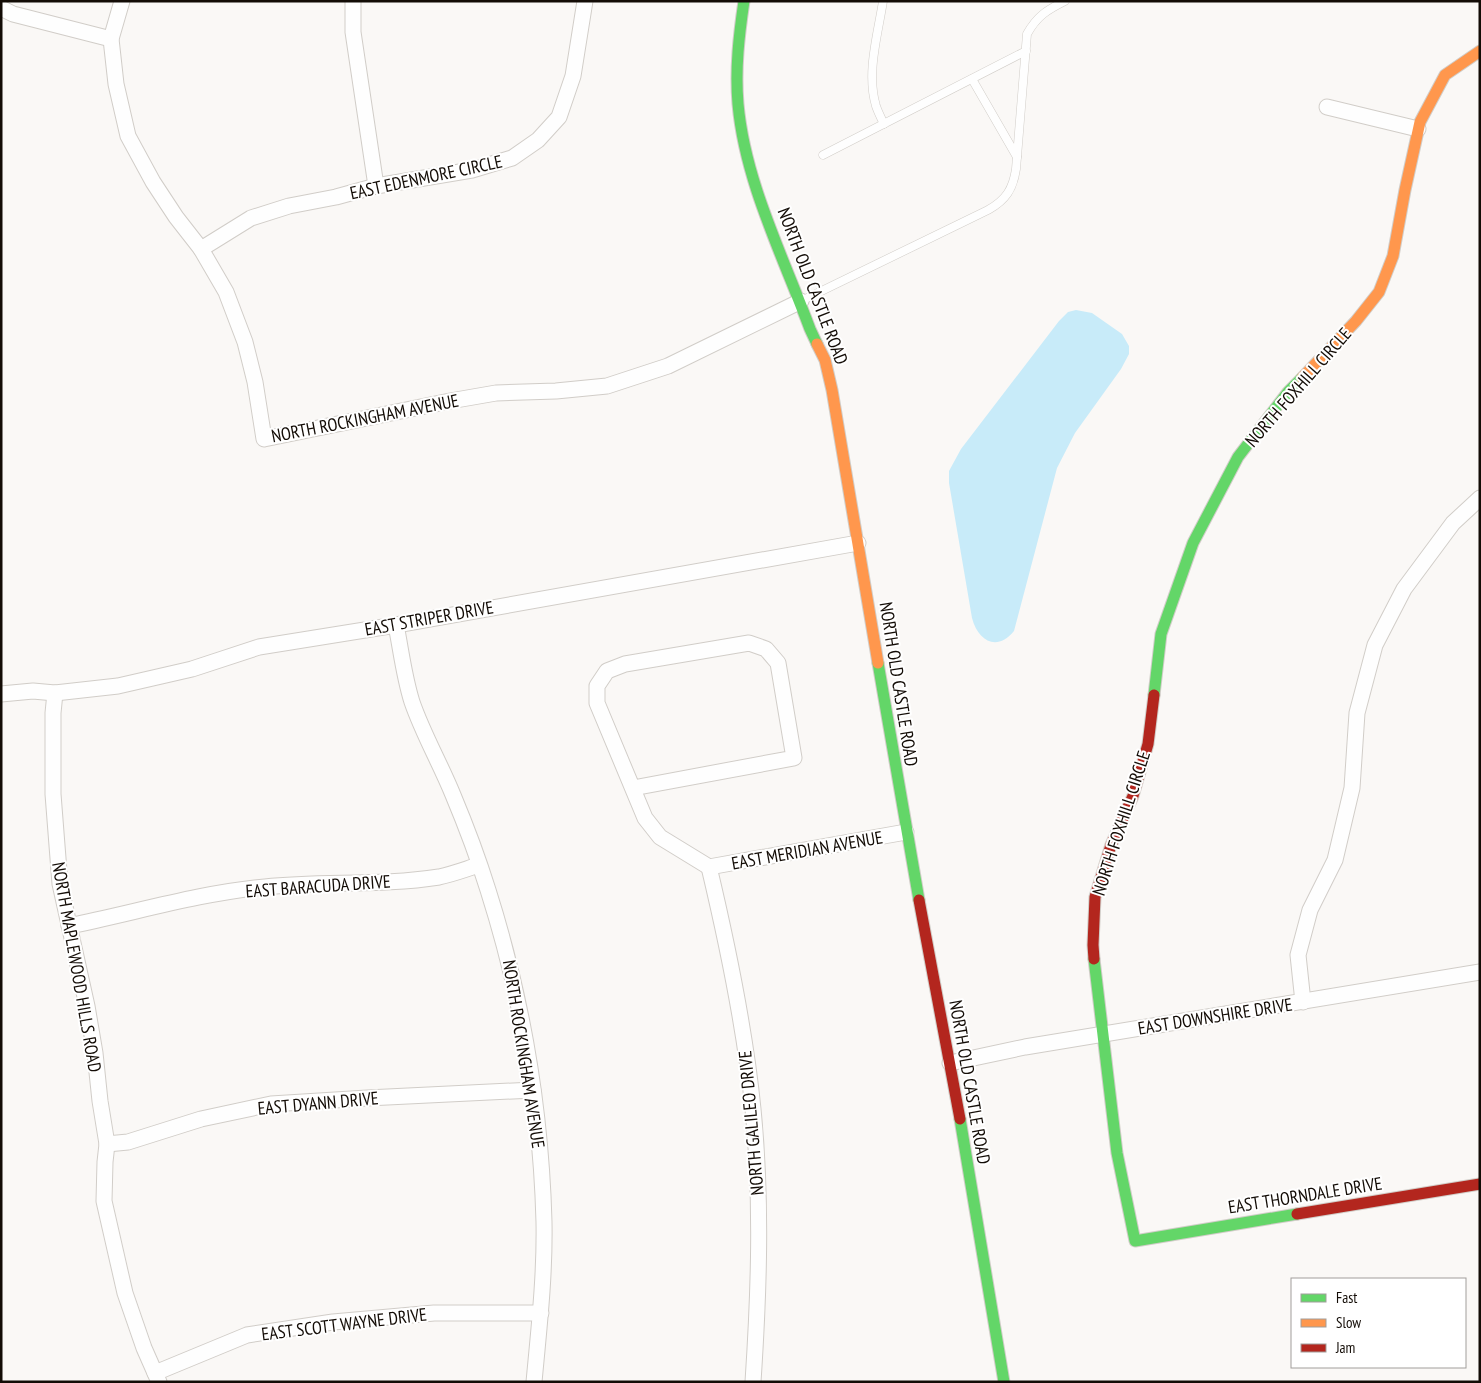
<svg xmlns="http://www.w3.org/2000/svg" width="1481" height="1383" viewBox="0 0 1481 1383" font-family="'PT Sans Narrow',sans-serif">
  <rect width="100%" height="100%" fill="#faf8f6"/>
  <path fill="#c8ebf9" d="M1076,310l16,3 30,21 7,12v8l-8,15 -46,64 -18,35 -43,163c-17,21 -36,10 -42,-13l-23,-135v-12l12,-22 98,-128 9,-9z"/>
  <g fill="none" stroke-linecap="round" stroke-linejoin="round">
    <g stroke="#d1cdc8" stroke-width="9">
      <g id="lane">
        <path d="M883,1c-5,33 -17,72 -7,105 2,6 5,12 8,18"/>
        <path d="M972,79l45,78"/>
        <path d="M823,155l203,-104"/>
        <path d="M801,301l187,-91c18,-10 25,-21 28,-41l11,-135c10,-18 20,-24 38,-33"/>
      </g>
    </g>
    <g stroke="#d1cdc8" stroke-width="17">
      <g id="street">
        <path d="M122,1l-11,38 5,45 12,52 25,46 23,35 25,32 25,43 19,50 10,40 9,57 186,-38 46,-8 60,-2 51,-5 61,-20 133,-65"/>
        <path d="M353,1v31l23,154"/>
        <path d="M1,8l12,6 98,25"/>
        <path d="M1327,107l91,22"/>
        <path d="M201,249l50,-31 38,-12 47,-9 40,-11 96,-16 40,-12 26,-18 21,-23 14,-41 12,-75"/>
        <path d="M396,625c5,25 8,52 16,77 11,32 28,61 41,93 13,31 25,63 35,95 34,107 53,219 56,332 1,53 -5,106 -10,160"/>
        <path d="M55,693l-2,20v81l7,90 27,122 8,47 5,48 7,43 -2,18 -1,39 21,92 19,55 15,34"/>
        <path d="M1,694l32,-3 22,2 63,-7 74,-17 67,-22 137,-22 462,-82"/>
        <path d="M633,788l161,-30 -16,-95 -12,-14 -17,-6 -124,21 -18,7 -10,15v17l48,115 15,19 49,30"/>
        <path d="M709,867c19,80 36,161 44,242 9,91 6,182 0,273"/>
        <path d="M709,867l197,-35"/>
        <path d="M69,926c65,-13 130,-33 196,-39 58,-6 117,-1 174,-10 14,-3 27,-8 40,-12"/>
        <path d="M1303,1002l-5,-47 12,-45 25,-50 17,-72 5,-75 18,-68 29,-56 49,-66 27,-25"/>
        <path d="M950,1063l75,-16 455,-75"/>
        <path d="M107,1144l21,-2 73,-23 70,-15 96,-6 166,-8"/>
        <path d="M155,1373l92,-38 86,-13 101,-9h107"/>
      </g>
    </g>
    <g stroke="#d1cdc8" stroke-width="13">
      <g id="fast">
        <path d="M744,1c-5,34 -9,68 -6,103 7,78 45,152 72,225l7,15"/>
        <path d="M878,663l41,237"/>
        <path d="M1154,695l7,-61 32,-91 45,-86 50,-65 14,-14"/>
        <path d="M1094,959l23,194 18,88 162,-27"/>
        <path d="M960,1119l44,263"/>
      </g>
    </g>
    <g stroke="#d1cdc8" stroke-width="13">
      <g id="slow">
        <path d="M817,344l8,16 7,30 46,273"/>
        <path d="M1302,378l54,-57 23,-29 14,-36 12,-66 15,-68 25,-47 35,-24"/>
      </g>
    </g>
    <g stroke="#d1cdc8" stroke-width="13">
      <g id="jam">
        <path d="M919,900l41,219"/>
        <path d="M1094,959l-1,-14 2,-48 16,-52 22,-49 15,-52 6,-49"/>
        <path d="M1297,1214l183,-30"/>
      </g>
    </g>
    <use href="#lane" stroke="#fefefe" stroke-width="8"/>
    <use href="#street" stroke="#fefefe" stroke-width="15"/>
    <use href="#fast" stroke="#63d668" stroke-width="11"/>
    <use href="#slow" stroke="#ff974d" stroke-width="11"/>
    <use href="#jam" stroke="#b3261e" stroke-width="11"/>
  </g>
  <g text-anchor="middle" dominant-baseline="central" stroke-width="4" stroke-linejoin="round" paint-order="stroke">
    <g font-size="18" fill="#130c06" stroke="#fff">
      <text transform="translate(426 177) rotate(-12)">EAST EDENMORE CIRCLE</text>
      <text transform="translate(813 286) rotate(69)">NORTH OLD CASTLE ROAD</text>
      <text transform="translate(1298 387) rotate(-49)">NORTH FOXHILL CIRCLE</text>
      <text transform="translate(365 418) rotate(-11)">NORTH ROCKINGHAM AVENUE</text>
      <text transform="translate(429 618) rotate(-10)">EAST STRIPER DRIVE</text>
      <text transform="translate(899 684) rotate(81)">NORTH OLD CASTLE ROAD</text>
      <text transform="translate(1121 823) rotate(-72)">NORTH FOXHILL CIRCLE</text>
      <text transform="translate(807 850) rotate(-10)">EAST MERIDIAN AVENUE</text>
      <text transform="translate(318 886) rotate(-4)">EAST BARACUDA DRIVE</text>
      <text transform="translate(77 967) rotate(80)">NORTH MAPLEWOOD HILLS ROAD</text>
      <text transform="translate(1215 1016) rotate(-9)">EAST DOWNSHIRE DRIVE</text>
      <text transform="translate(524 1054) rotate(81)">NORTH ROCKINGHAM AVENUE</text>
      <text transform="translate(970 1082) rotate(80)">NORTH OLD CASTLE ROAD</text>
      <text transform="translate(318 1103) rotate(-5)">EAST DYANN DRIVE</text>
      <text transform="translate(751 1123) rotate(-95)">NORTH GALILEO DRIVE</text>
      <text transform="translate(1305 1195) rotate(-9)">EAST THORNDALE DRIVE</text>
      <text transform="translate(344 1324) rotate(-7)">EAST SCOTT WAYNE DRIVE</text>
    </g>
  </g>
  <rect width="1481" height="1383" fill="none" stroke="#130c06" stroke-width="5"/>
  <rect x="1291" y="1278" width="175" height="90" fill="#ffffff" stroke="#a19e9b"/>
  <rect x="1301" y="1294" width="25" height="8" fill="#63d668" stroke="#a19e9b"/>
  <text x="1336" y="1303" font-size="15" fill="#130c06">Fast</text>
  <rect x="1301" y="1319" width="25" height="8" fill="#ff974d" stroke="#a19e9b"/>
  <text x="1336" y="1328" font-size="15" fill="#130c06">Slow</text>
  <rect x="1301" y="1344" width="25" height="8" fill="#b3261e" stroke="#a19e9b"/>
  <text x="1336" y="1353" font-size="15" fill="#130c06">Jam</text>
</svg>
